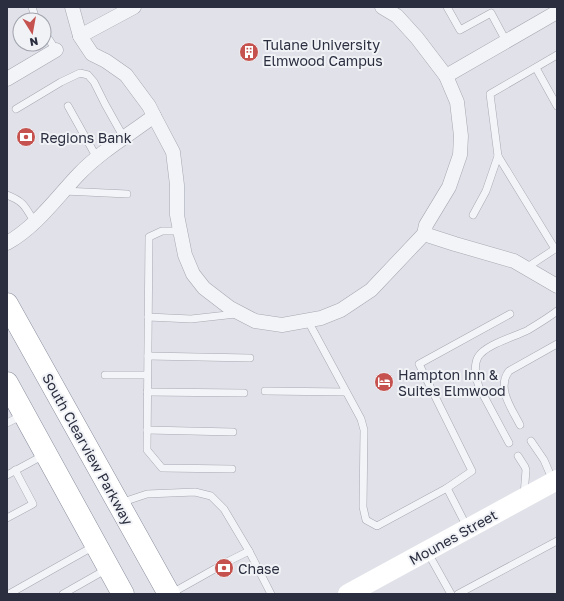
<svg xmlns="http://www.w3.org/2000/svg" width="564" height="601" viewBox="0 0 564 601" font-family="'Golos Text',sans-serif">
  <rect width="100%" height="100%" fill="#e1e2e9"/>
  <g fill="none" stroke-linecap="round" stroke-linejoin="round">
    <g stroke="#a6a8b3" stroke-width="8">
      <g id="lane">
        <path d="M32,7l4,13"/>
        <path d="M447,7l13,23 31,-17 15,28"/>
        <path d="M44,32l12,18"/>
        <path d="M536,68l21,38"/>
        <path d="M68,106l29,52"/>
        <path d="M16,109l45,-27 19,-9 8,2 6,7 11,22 19,34"/>
        <path d="M64,191l63,3"/>
        <path d="M7,195c18,7 18,12 28,28"/>
        <path d="M473,215l13,-24 12,-35"/>
        <path d="M180,231h-18l-13,6 -2,213 15,18 70,1"/>
        <path d="M526,268l29,-19 -57,-93 -8,-62 67,-39"/>
        <path d="M148,317l43,2 45,-5"/>
        <path d="M308,321l53,98 3,11 -1,77 3,13 11,6 70,-38 20,39"/>
        <path d="M148,356l102,2"/>
        <path d="M105,375h42"/>
        <path d="M265,391l81,1"/>
        <path d="M147,392l97,1"/>
        <path d="M7,423l16,-8"/>
        <path d="M520,425c-8,-16 -24,-37 -11,-54l48,-27"/>
        <path d="M147,430l86,2"/>
        <path d="M531,441l13,19 9,21"/>
        <path d="M509,443l-30,-56c-3,-9 -6,-21 -1,-30 8,-13 37,-20 50,-27 10,-6 20,-12 29,-19"/>
        <path d="M518,456l7,11 1,3 -2,25"/>
        <path d="M7,475l37,-20"/>
        <path d="M447,488l25,-17 -53,-107 91,-50"/>
        <path d="M120,503l27,-9 48,-2 16,4 13,13 25,42 22,43"/>
        <path d="M7,518l26,-14 -18,-34"/>
        <path d="M428,553l23,41"/>
        <path d="M225,563l24,-12"/>
        <path d="M172,593l48,-27"/>
        <path d="M9,594l85,-48"/>
        <path d="M63,594l44,-25"/>
        <path d="M458,594l99,-53"/>
      </g>
    </g>
    <g stroke="#a6a8b3" stroke-width="15">
      <g id="street">
        <path d="M72,7l8,29 12,18 14,7 20,14 23,31 5,10 19,36 4,33v30l8,40 8,19 11,14 26,20 25,13 27,4 39,-7 20,-8 30,-20 53,-56 2,-9 23,-38 11,-32 1,-19 -4,-34 -11,-26 -29,-38 -20,-22 -15,-9"/>
        <path d="M80,36l54,-29"/>
        <path d="M446,76l111,-64"/>
        <path d="M7,79l49,-29"/>
        <path d="M424,234l31,10 59,17 43,25"/>
        <path d="M7,243c30,-17 49,-45 72,-69 22,-23 50,-39 75,-58"/>
      </g>
    </g>
    <g stroke="#898e9e" stroke-width="23">
      <g id="highway">
        <path d="M7,304l162,290"/>
        <path d="M7,383l116,211"/>
      </g>
    </g>
    <use href="#lane" stroke="#f3f4f7" stroke-width="7"/>
    <use href="#street" stroke="#f3f4f7" stroke-width="14"/>
    <path stroke="#fff" stroke-width="20" d="M348,594l209,-114"/>
    <use href="#highway" stroke="#fff" stroke-width="22"/>
  </g>
  <defs>
    <g id="building-disc" transform="scale(1)"><circle r="9.5" fill="#c5524e" stroke="#f0f2f6"/><path d="M-4-6H4V6H1V3H-1V6H-4ZM-2.5-4.3h1.7v1.8h-1.7ZM.8-4.3h1.7v1.8H.8ZM-2.5-1h1.7V.8h-1.7ZM.8-1h1.7V.8H.8Z" fill="#fff"/></g>
    <g id="bank-disc" transform="scale(1)"><circle r="9.5" fill="#c5524e" stroke="#f0f2f6"/><path d="M-6-4H6V4H-6ZM0-2.3a2.3 2.3 0 1 0 0 4.6a2.3 2.3 0 1 0 0-4.6Z" fill="#fff"/></g>
    <g id="hotel-disc" transform="scale(1)"><circle r="9.5" fill="#c5524e" stroke="#f0f2f6"/><path d="M-6-4.5h1.5V1H6V5H4.5V3h-9V5H-6ZM-4 0a1.8 1.8 0 1 1 3.6 0ZM.5 0V-2.5h3Q6-2.5 6 0Z" fill="#fff"/></g>
  </defs>
  <g fill-rule="evenodd">
    <use href="#building-disc" x="249" y="52"/>
    <use href="#bank-disc" x="26" y="137"/>
    <use href="#hotel-disc" x="384" y="382"/>
    <use href="#bank-disc" x="224" y="568"/>
  </g>
  <g text-anchor="middle" dominant-baseline="central" stroke-width="4" stroke-linejoin="round" paint-order="stroke">
    <g font-size="14" fill="#2a2e3f" stroke="#f0f2f6" text-anchor="start">
      <text x="263" y="44">Tulane University<tspan x="263" dy="16">Elmwood Campus</tspan></text>
      <text x="40" y="137">Regions Bank</text>
      <text x="398" y="374">Hampton Inn &amp;<tspan x="398" dy="16">Suites Elmwood</tspan></text>
      <text x="238" y="568">Chase</text>
    </g>
    <g font-size="14" fill="#2a2e3f" stroke="#f0f2f6">
      <text transform="translate(88 449) rotate(61)">South Clearview Parkway</text>
      <text transform="translate(453 537) rotate(-29)">Mounes Street</text>
    </g>
  </g>
  <rect width="564" height="601" fill="none" stroke="#2a2e3f" stroke-width="16"/>
  <g transform="translate(32 32) rotate(169)"><circle r="19" fill="#f0f2f6" stroke="#a1a4ad"/>
  <path d="M0-3L7 15L0 10L-7 15Z" fill="#c5524e"/>
  <text y="-6" font-size="11" font-weight="bold" text-anchor="middle" fill="#2a2e3f">N</text>
  </g>
</svg>
